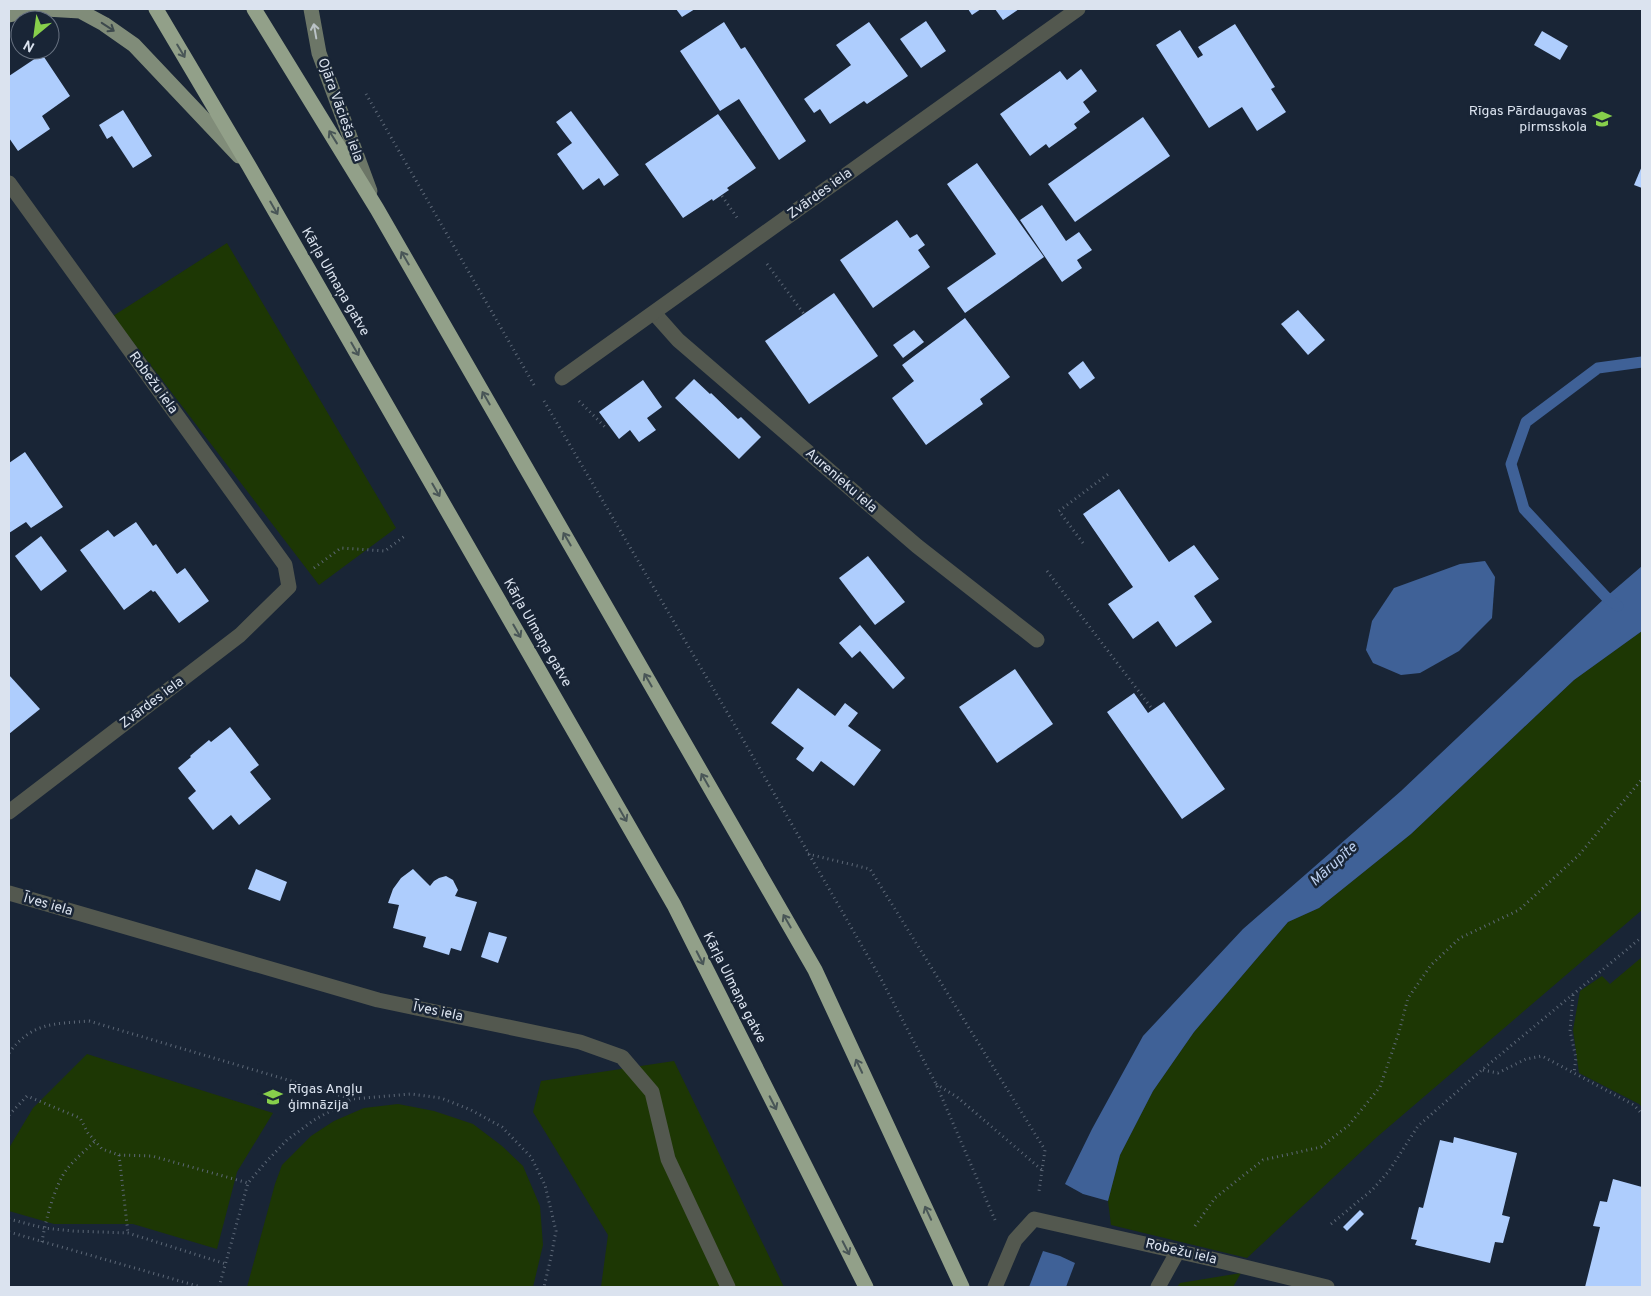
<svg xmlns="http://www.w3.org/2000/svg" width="1651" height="1296" viewBox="0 0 1651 1296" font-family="Overpass,sans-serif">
  <rect width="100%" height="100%" fill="#192536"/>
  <g fill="#1d3704">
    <path d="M227,243l169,285 -77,57 -206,-269z"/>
    <path d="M1642,631v279l-265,227 -130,121 -136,-33 -3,-24 12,-46 33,-64 41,-59 94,-110 31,-14 92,-74 163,-154z"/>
    <path d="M1642,957v150l-3,-3 -60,-31 -6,-43 7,-39 22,-15 8,8z"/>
    <path d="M87,1054l186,59 -36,59 -20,77 -84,-25h-79l-45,-13v-63l24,-40z"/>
    <path d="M674,1061l110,226h-183l7,-52 -75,-123 8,-31z"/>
    <path d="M398,1104l36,7 39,13 29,22 21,20 17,40 3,39 -10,42h-286l28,-103 7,-19 29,-29 23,-15 30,-13z"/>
    <path d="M1241,1273l-8,14h-56l3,-4z"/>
  </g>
  <g fill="#3f6197">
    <path d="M1485,561l10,16 -3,41 -33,33 -39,22 -19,2 -28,-12 -7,-13 6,-29 22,-33 66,-24z"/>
    <path d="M1642,566v65l-68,49 -163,154 -92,74 -31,14 -94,110 -41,59 -33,64 -12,46 -25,-7 -18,-10 27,-55 51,-93 100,-107 158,-138 205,-194z"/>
    <path d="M1043,1251l17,5 15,7 -9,24h-37z"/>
  </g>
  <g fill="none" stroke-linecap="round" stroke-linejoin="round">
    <path stroke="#3f6197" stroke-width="11" d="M1618,606l-12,-9 -82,-88 -13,-45 15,-42 72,-54 44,-6"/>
  </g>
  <g fill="#aecdfd">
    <path d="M676,9h19l-13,8z"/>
    <path d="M968,9h13l-9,6z"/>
    <path d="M995,9h24l-16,11z"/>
    <path d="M926,21l20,30 -25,17 -21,-29z"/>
    <path d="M724,22l17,27 4,-2 61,94 -27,19 -40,-61 -19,12 -40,-60z"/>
    <path d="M869,22l39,54 -41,28 -3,-3 -34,23 -10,-15 -6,4 -10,-14 47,-34 -15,-20z"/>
    <path d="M1235,24l40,63 -4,2 15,23 -29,19 -15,-24 -33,21 -53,-83 24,-15 18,28 5,-3 -5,-8z"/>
    <path d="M1542,31l26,15 -8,14 -26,-15z"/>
    <path d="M42,54l28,42 -28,20 8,13 -32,22 -9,-13v-62z"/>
    <path d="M1081,69l16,22 -14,11 7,10 -16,12 3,4 -28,20 -3,-4 -16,12 -30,-42 60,-43 7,9z"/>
    <path d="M123,110l29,46 -19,12 -21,-32 -5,3 -8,-14z"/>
    <path d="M571,111l48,64 -15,11 -5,-8 -16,12 -26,-36 15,-11 -16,-21z"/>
    <path d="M718,114l38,54 -29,20 2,2 -16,11 -1,-2 -29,19 -38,-54z"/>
    <path d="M1143,117l27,39 -95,66 -27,-38z"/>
    <path d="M977,163l67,94 -79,56 -18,-25 49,-34 -49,-70z"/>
    <path d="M1642,166v22l-8,-3z"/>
    <path d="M1042,205l24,36 13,-9 13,18 -15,10 5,8 -20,14 -42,-62z"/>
    <path d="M897,220l13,18 7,-4 8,11 -7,5 12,17 -57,41 -33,-48z"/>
    <path d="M834,293l44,63 -69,48 -44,-63z"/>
    <path d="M1298,310l27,30 -17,15 -27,-31z"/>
    <path d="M965,318l45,59 -30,22 3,5 -57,41 -34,-47 22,-17 -12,-16z"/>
    <path d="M914,330l10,12 -21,16 -10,-13z"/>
    <path d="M1083,361l12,17 -15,11 -12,-16z"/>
    <path d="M694,379l16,15 1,-1 27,26 3,-2 20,20 -22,22 -64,-61z"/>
    <path d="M643,380l19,27 -15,11 9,12 -17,12 -9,-12 -11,9 -20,-27z"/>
    <path d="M25,452l38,55 -32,21 -5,-6 -17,11v-70z"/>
    <path d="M1119,489l50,73 25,-17 25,34 -25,17 18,26 -36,25 -18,-26 -25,18 -25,-35 25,-17 -50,-73z"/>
    <path d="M136,522l17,24 3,-2 21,30 8,-6 24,33 -30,22 -24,-32 -2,1 -2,-2 -27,20 -44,-60 28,-20 6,7z"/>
    <path d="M41,536l26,35 -26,20 -26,-35z"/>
    <path d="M868,556l37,46 -30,23 -36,-47z"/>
    <path d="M860,625l45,53 -12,11 -33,-38 -8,7 -13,-15z"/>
    <path d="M1015,669l38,55 -56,39 -38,-56z"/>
    <path d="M9,675l31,34 -31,25z"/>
    <path d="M798,688l37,28 10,-13 13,10 -10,13 33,24 -27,36 -33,-25 -8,11 -17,-13 8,-11 -33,-25z"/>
    <path d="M1134,693l14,20 16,-11 61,87 -43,30 -75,-107z"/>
    <path d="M230,727l29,38 -9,7 21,27 -32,26 -8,-10 -18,15 -25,-32 8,-7 -18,-23 13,-11 -1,-1 19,-16 2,2z"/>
    <path d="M256,869l31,13 -7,19 -32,-12z"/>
    <path d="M413,869l17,17 4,-5 5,-3 7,-2 7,4 5,10 -3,6 22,6 -16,49 -10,-3 -2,7 -26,-8 3,-10 -33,-9 6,-23 -11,-2 5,-14 8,-11z"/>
    <path d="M489,932l18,5 -9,26 -17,-6z"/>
    <path d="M1454,1137l63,16 -15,62 8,2 -7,26 -8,-1 -5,21 -75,-18 2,-5 -6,-1 8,-32 4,1 17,-68 13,3z"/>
    <path d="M1613,1179l29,8v100h-57l15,-60 -7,-1 7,-25 7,1z"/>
    <path d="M1360,1210l4,4 -17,17 -4,-4z"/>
  </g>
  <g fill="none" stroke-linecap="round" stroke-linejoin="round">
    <g stroke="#5d6877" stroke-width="3" stroke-dasharray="1 4" stroke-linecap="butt">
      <path d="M366,94l168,291"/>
      <path d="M722,196l16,23"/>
      <path d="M767,264l37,50"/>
      <path d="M544,401l190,323 147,255 55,105 59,136"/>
      <path d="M579,401l27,27"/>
      <path d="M1083,543l-24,-32 52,-39"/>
      <path d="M314,568l27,-20 44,3 21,-16"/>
      <path d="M1047,571l106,139"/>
      <path d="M808,854l62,15 175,281 -6,41"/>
      <path d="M1573,995l-3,36 6,27 -2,15"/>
      <path d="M9,1053c23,-31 45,-29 80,-32l263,78"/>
      <path d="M1483,1070l15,3 28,-14 16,-3 92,49 8,9"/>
      <path d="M936,1084l21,13 85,73"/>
      <path d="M9,1115l18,-19 53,22 8,15 14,16 17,6 33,1 96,27"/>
      <path d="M119,1155l9,78"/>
      <path d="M9,1219l35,9 29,3 55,2 98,31"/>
      <path d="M1331,1224l41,-34 17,-19 29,-45 65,-57 159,-132"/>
      <path d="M1195,1226l20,-28 48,-38 58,-13 28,-22 31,-38 19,-55 9,-34 23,-33 29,-27 59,-28 60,-55 63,-76"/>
      <path d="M9,1232l192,55"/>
      <path d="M42,1242c3,-20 13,-58 25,-73 8,-10 19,-19 28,-28"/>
      <path d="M219,1287l29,-104 17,-20 22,-23 27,-20 38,-21 59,-5 30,4 30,12 31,17 29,30 14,28 11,46 -5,26 -7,30"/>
    </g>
    <g stroke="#53584f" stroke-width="15">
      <path d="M9,183l276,382 4,22 -49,48 -231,177"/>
      <path d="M654,313l24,27 239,206 120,94"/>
      <path d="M562,378l516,-369"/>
      <path d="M9,893l369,107 202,42 42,15 30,35 16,67 60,128"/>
      <path d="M995,1287l20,-47 19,-21 182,41 111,27"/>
      <path d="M1158,1287l20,-36"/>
    </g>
    <path stroke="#6c7667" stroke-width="15" d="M311,9l8,44 51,138"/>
    <g stroke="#808c79" stroke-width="15">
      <path d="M46,9l34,2 24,13 30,21 105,111"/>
      <path d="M9,15l30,-6"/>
    </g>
    <g stroke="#92a089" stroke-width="15">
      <path d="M156,9l93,157 425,739 192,382"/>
      <path d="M254,9l123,200 438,761 147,317"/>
    </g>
  </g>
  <defs><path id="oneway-shaft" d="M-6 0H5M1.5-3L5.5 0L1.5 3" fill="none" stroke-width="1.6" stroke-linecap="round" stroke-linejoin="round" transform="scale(1.25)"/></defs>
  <use stroke="#3d494d" href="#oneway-shaft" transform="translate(108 27) rotate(33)"/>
  <use stroke="#bac2c6" href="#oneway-shaft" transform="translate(315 31) rotate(-100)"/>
  <g stroke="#495657">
    <use href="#oneway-shaft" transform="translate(181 51) rotate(59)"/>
    <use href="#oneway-shaft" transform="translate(333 137) rotate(-122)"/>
    <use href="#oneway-shaft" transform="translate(274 208) rotate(60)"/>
    <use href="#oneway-shaft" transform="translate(405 258) rotate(-120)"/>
    <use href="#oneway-shaft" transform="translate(355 349) rotate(60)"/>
    <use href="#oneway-shaft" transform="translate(486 398) rotate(-120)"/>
    <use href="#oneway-shaft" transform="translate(436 490) rotate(60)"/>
    <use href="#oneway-shaft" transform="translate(567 539) rotate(-120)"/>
    <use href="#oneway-shaft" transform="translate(517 631) rotate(60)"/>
    <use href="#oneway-shaft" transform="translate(648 680) rotate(-120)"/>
    <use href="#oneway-shaft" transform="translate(705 780) rotate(-120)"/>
    <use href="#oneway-shaft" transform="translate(623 815) rotate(60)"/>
    <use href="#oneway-shaft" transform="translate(787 921) rotate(-120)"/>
    <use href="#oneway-shaft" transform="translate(700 958) rotate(63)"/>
    <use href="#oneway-shaft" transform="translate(859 1066) rotate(-115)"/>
    <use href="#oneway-shaft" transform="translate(773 1103) rotate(63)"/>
    <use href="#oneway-shaft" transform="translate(928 1213) rotate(-115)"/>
    <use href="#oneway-shaft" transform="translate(846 1248) rotate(63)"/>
  </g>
  <defs>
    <g id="school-bare" transform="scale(1.5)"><path d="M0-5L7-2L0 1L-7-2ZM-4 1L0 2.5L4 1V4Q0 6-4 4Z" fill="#87cf4b" stroke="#192536" stroke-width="2.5" paint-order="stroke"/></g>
  </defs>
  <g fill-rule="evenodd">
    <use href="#school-bare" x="1602" y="119"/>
    <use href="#school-bare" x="273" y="1097"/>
  </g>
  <g text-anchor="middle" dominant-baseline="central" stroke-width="5" stroke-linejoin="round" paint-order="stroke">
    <g font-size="14" fill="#dbe3ef" stroke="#192536">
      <text transform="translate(340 110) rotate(70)">Ojāra Vācieša iela</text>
      <text transform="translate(820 194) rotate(-36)">Zvārdes iela</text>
      <text transform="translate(335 282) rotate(60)">Kārļa Ulmaņa gatve</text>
      <text transform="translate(153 383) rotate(54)">Robežu iela</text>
      <text transform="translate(841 481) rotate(41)">Aurenieku iela</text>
      <text transform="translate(537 633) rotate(60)">Kārļa Ulmaņa gatve</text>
      <text transform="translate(152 703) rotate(-37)">Zvārdes iela</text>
      <text transform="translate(48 905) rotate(16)">Īves iela</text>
      <text transform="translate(734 988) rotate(63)">Kārļa Ulmaņa gatve</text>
      <text transform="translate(438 1012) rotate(12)">Īves iela</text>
      <text transform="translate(1181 1252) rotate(13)">Robežu iela</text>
    </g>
    <g font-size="14" fill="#dbe3ef" stroke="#192536" text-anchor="end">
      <text x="1587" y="111">Rīgas Pārdaugavas<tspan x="1587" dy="16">pirmsskola</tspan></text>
      <text x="288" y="1089" text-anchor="start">Rīgas Angļu<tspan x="288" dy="16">ģimnāzija</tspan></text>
    </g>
    <g font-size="15" font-style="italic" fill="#bbcfef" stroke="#192536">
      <text transform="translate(1334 865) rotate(-42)">Mārupīte</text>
    </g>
  </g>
  <rect width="1651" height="1296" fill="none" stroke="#dbe3ef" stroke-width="20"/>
  <g transform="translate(35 35) rotate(209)"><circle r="24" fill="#192536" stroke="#677180"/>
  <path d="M0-4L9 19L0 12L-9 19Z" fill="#87cf4b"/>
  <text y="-8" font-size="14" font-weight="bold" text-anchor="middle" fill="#dbe3ef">N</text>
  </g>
</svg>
